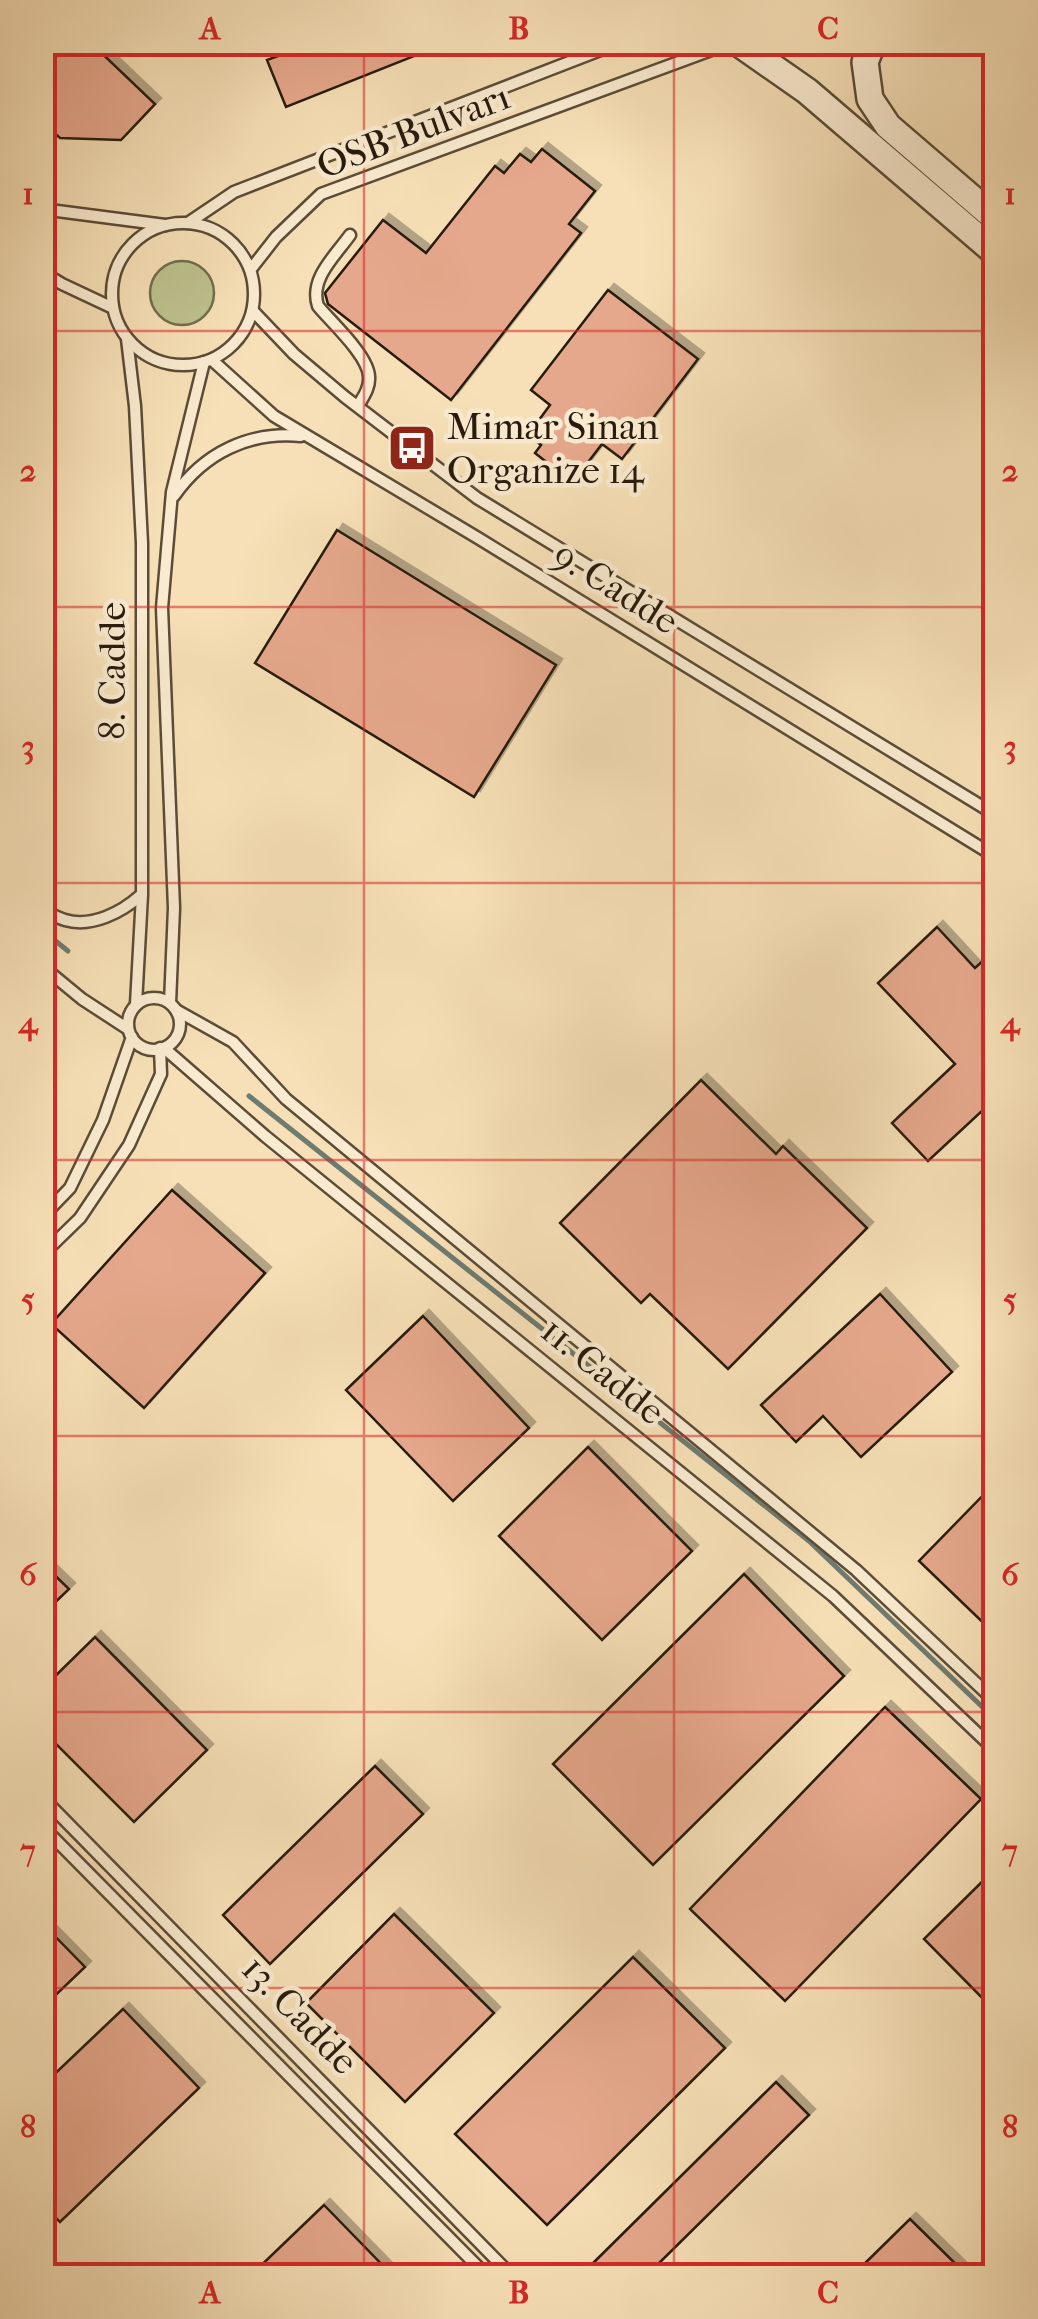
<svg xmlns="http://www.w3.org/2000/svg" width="1038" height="2319" viewBox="0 0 1038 2319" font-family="'IM FELL French Canon',serif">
  <defs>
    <filter id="shadow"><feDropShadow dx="6" dy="-6" stdDeviation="0" flood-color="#0004"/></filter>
  </defs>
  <rect width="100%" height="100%" fill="#f7e0b7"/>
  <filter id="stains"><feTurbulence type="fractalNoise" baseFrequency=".002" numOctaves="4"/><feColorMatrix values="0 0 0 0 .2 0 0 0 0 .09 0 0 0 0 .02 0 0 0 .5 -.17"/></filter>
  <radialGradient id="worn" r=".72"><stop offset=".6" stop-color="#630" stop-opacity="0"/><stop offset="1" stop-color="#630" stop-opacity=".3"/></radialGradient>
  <circle fill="#bdc28e" stroke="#726e4d" stroke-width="2.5" cx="182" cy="293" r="32"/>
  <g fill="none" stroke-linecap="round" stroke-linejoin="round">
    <g stroke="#6e7b70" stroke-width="5">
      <path d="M42,930l26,21"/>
      <path d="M249,1096l560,445 187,179"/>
    </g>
  </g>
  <g fill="#e6a88c" stroke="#271a0c" stroke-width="2.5" filter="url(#shadow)">
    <path d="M70,42h20l65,62 -34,36 -61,-2 -18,-16v-50z"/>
    <path d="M285,42h162v1l-161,64 -19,-47 22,-8z"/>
    <path d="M542,149l53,42 -26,33 12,9 -130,167 -123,-96 -3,-11 58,-73 43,33 69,-87 9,7 16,-19 11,8z"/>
    <path d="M608,290l90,69 -76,100 -20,-15 -23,30 -13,-10 -7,8 -24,-19 6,-8 -13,-10 22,-30 -19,-15z"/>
    <path d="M337,530l219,135 -82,132 -219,-134z"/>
    <path d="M937,927l38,41 21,-19v149l-68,63 -36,-38 63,-59 -77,-81z"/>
    <path d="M701,1080l75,74 7,-8 84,82 -139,141 -78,-75 -9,9 -81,-80z"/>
    <path d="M172,1190l93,83 -121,135 -93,-84z"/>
    <path d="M880,1294l72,78 -91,85 -38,-41 -27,26 -35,-37z"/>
    <path d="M423,1316l106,112 -76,73 -107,-111z"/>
    <path d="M588,1447l104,104 -90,89 -103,-104z"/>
    <path d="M996,1482v153l-77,-74z"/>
    <path d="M42,1563l27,26 -27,26z"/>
    <path d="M744,1574l100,102 -191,189 -100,-101z"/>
    <path d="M95,1637l112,113 -73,72 -92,-92v-41z"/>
    <path d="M885,1707l96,92 -196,202 -95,-92z"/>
    <path d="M375,1766l48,48 -153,150 -47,-49z"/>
    <path d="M996,1868v144l-72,-73z"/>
    <path d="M394,1914l100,99 -89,89 -99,-99z"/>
    <path d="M42,1923l43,44 -43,41z"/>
    <path d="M633,1957l92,91 -178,177 -92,-91z"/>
    <path d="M123,2009l76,79 -139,134 -18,-17v-119z"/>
    <path d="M776,2082l33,33 -163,161h-66z"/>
    <path d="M324,2205l69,71h-143z"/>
    <path d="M910,2219l58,57h-116z"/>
  </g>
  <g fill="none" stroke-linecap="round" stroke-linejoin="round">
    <g stroke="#5b4c37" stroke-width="15">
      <g id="service">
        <path d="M42,209l123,16"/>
        <circle cx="183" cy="294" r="71"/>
        <path d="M188,223l46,-31 387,-150"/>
        <path d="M350,235c-15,21 -41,44 -32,71 13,16 51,50 51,71 1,11 -6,20 -11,29"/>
        <path d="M251,269l25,-32 45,-43 412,-152"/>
        <path d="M42,272l20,12 51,24"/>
        <path d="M253,311l41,43 51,43 132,101 519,317"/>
        <path d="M127,339l8,67 7,137v352l-6,109"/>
        <path d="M212,360l62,56 204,122 518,319"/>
        <path d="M174,496c30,-43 75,-65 127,-60"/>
        <path d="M42,910c7,3 16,8 23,10 27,8 57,-8 76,-25"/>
        <path d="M42,966l40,33 46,30"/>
        <circle cx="154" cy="1024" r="26"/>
        <path d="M170,1003l4,-95 -12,-300 10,-116 32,-130"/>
        <path d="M176,1010l57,32 53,57 570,471 140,132"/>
        <path d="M164,1048l101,88 568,460 163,155"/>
        <path d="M42,1217l28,-29 33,-68 29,-83"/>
        <path d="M42,1255l38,-37 49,-73 32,-71 -1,-26"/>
        <path d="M42,1797l470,479"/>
        <path d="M42,1826l445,450"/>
      </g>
    </g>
    <g stroke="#5b4c37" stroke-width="30">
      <g id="tertiary">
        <path d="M737,42l70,49 189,162"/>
        <path d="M873,42l-8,20 5,37 18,27 108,93"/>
      </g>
    </g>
    <use href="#service" stroke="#faebd0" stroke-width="10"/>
    <use href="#tertiary" stroke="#faebd0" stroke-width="25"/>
  </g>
  <path fill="none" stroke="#d62828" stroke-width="2.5" stroke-opacity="0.55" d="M364,42v2234M674,42v2234M42,331h954M42,607h954M42,883h954M42,1160h954M42,1436h954M42,1712h954M42,1988h954"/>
  <defs>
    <g id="bus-square" transform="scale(2.5)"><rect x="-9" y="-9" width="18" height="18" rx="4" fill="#8f2418" stroke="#faebd0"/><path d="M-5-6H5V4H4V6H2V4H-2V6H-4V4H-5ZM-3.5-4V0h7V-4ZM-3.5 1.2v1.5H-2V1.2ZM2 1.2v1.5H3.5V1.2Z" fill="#fff"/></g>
  </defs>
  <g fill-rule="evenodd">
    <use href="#bus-square" x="412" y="448"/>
  </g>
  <g text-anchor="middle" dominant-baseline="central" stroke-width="9" stroke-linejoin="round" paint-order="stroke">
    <g font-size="38" fill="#271a0c" stroke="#faebd0">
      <text transform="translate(413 131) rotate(-21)">OSB Bulvarı</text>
      <text transform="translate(616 588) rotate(32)">9. Cadde</text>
      <text transform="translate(112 671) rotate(-90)">8. Cadde</text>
      <text transform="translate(603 1371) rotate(39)">11. Cadde</text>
      <text transform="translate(300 2015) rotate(46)">13. Cadde</text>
    </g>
    <g font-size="38" fill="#271a0c" stroke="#faebd0" text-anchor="start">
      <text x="447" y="426">Mimar Sinan<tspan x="447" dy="44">Organize 14</tspan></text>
    </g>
  </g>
  <rect width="1038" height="2319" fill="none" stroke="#f7e0b7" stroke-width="110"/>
  <rect x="55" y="55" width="928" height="2209" fill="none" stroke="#d62828" stroke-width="4"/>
  <g font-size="32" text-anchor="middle" font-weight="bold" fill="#d62828">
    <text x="210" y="39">A</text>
    <text x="519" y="39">B</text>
    <text x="828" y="39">C</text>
    <text x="28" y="204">1</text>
    <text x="1010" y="204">1</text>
    <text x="28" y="481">2</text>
    <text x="1010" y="481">2</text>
    <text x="28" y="757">3</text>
    <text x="1010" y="757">3</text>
    <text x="28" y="1033">4</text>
    <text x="1010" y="1033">4</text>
    <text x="28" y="1309">5</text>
    <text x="1010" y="1309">5</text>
    <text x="28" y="1585">6</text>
    <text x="1010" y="1585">6</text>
    <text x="28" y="1861">7</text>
    <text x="1010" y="1861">7</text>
    <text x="28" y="2137">8</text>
    <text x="1010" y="2137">8</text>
    <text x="210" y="2303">A</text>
    <text x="519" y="2303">B</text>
    <text x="828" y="2303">C</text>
  </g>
  <rect width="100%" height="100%" filter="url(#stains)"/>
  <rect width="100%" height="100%" fill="url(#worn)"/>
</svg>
